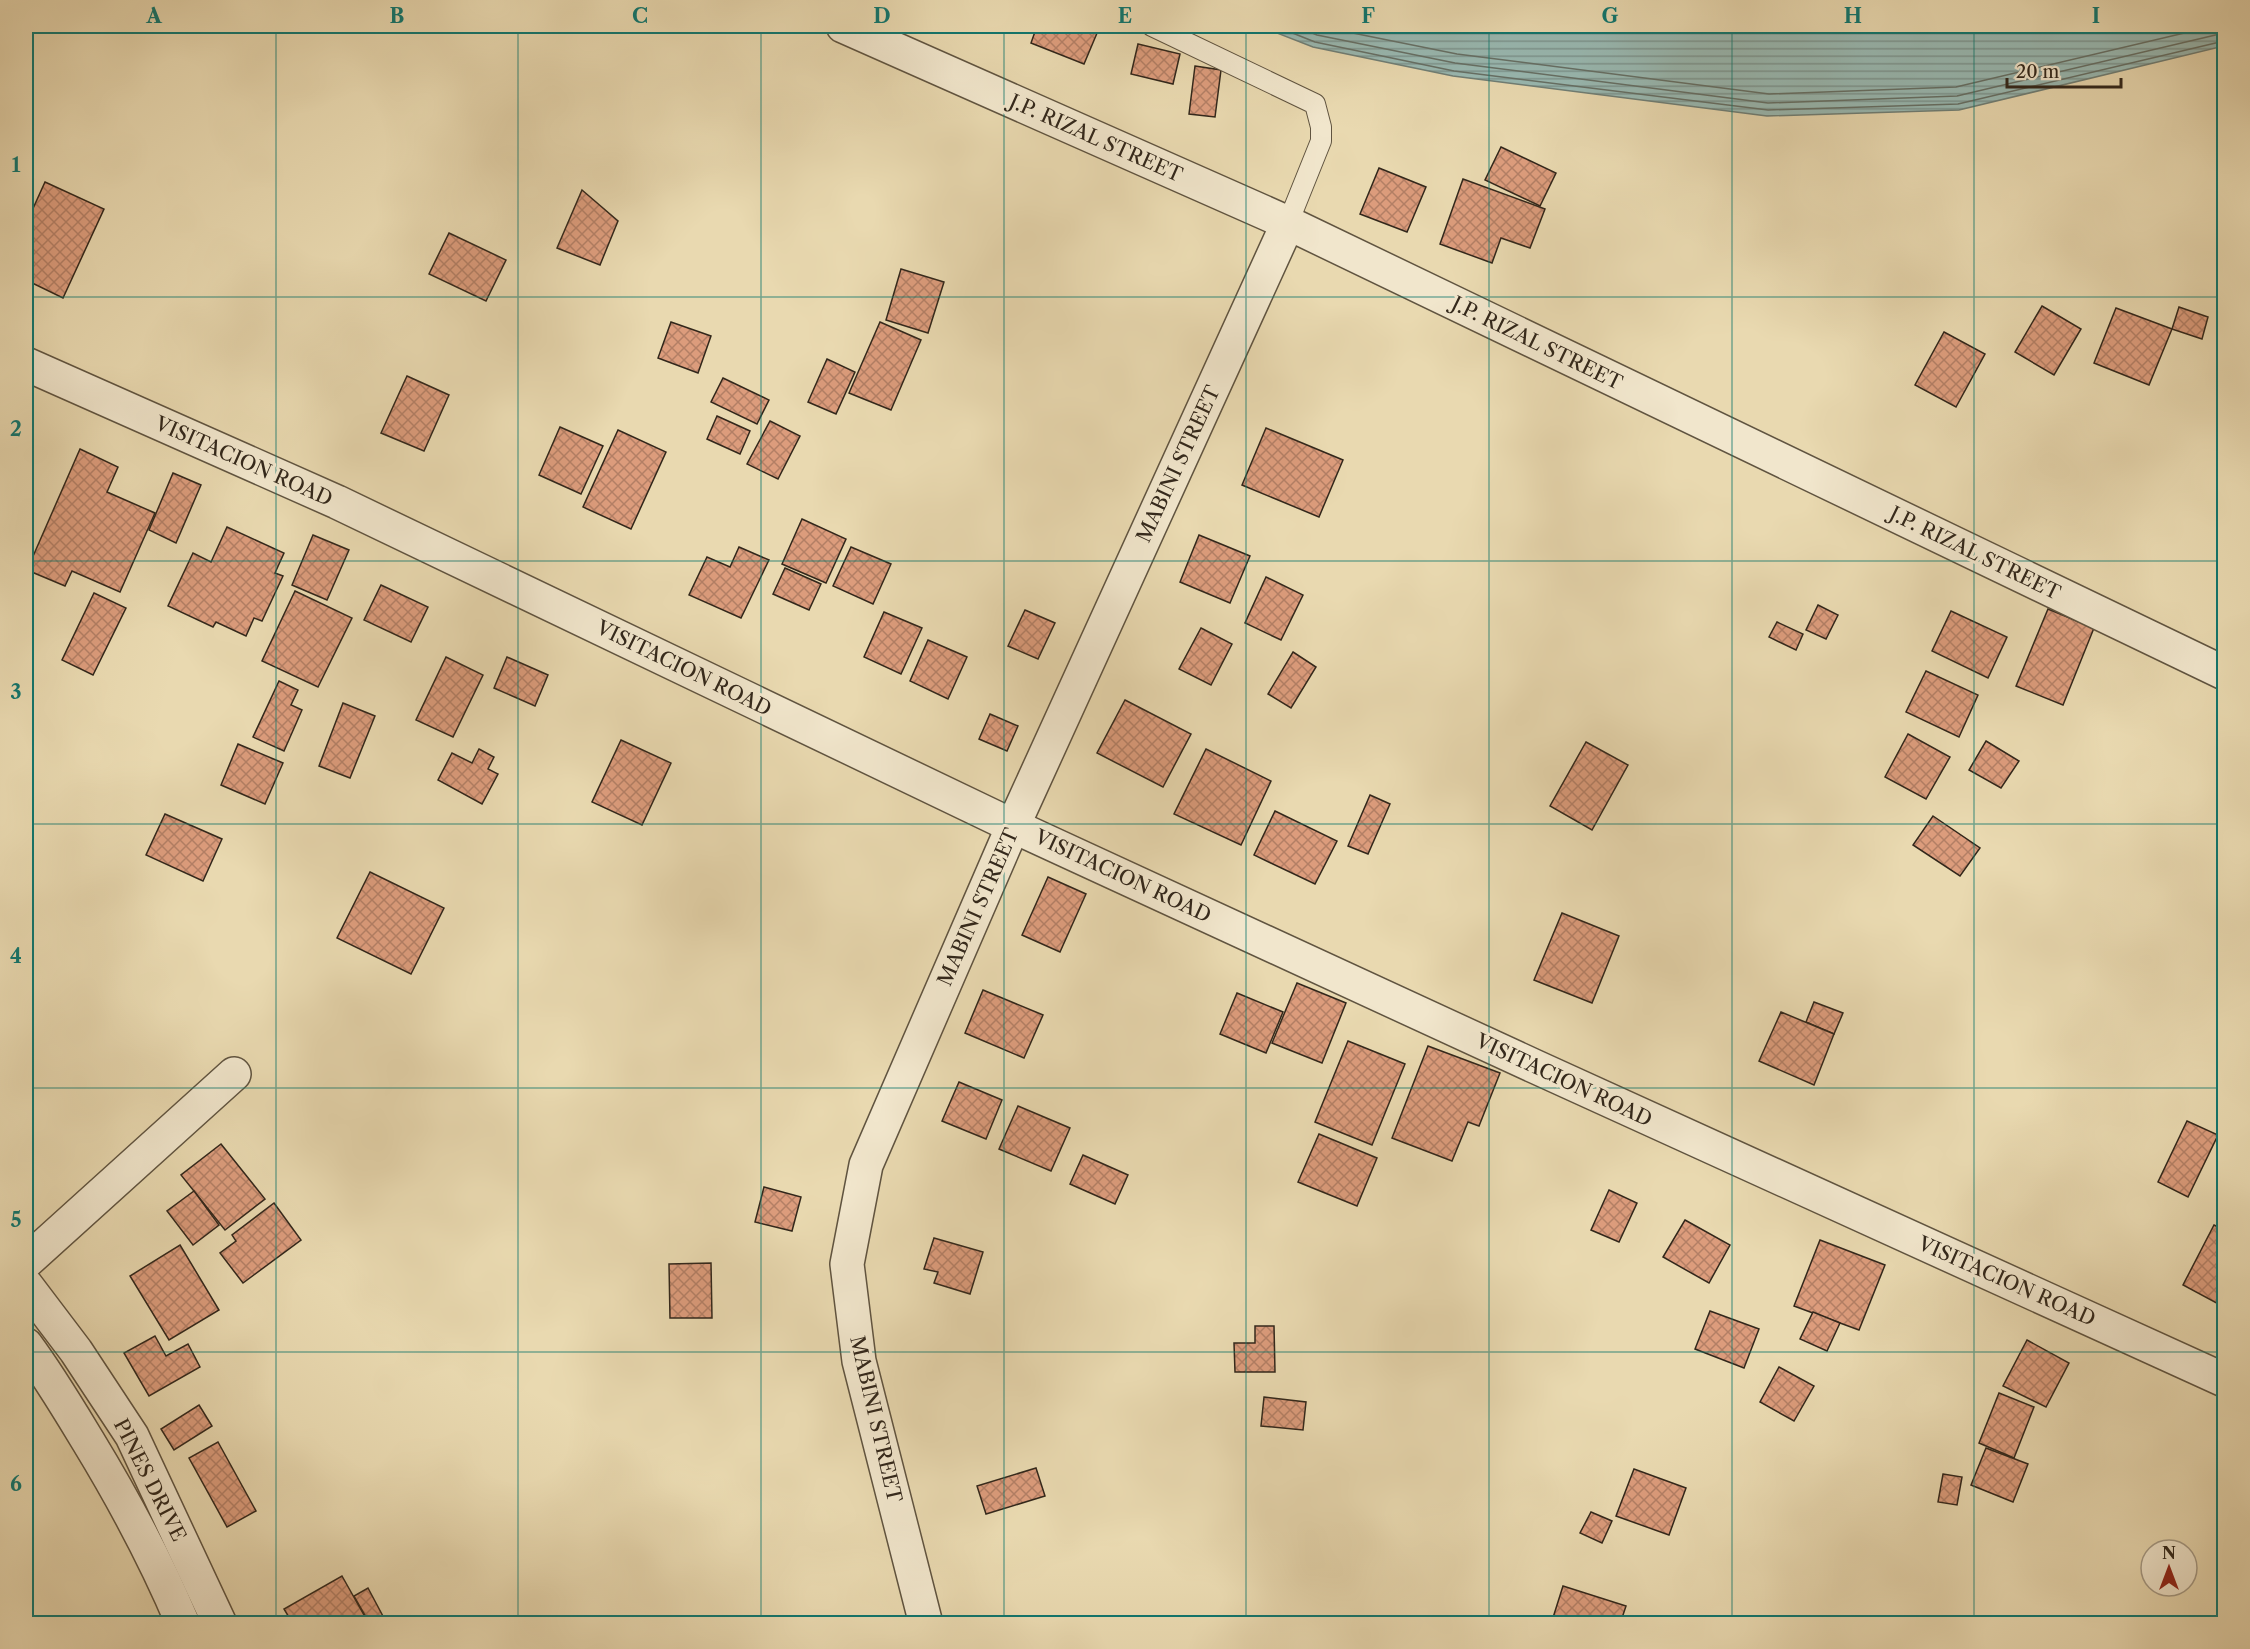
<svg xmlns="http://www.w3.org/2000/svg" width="2250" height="1649" viewBox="0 0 2250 1649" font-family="'Libre Caslon Text',serif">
  <defs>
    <pattern id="water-rules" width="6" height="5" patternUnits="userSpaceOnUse" patternTransform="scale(1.5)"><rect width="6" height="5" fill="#99b9b2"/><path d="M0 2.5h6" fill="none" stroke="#7d9690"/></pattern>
    <pattern id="building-cross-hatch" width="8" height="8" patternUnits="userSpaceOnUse" patternTransform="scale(1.5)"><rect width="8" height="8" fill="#dc9c7c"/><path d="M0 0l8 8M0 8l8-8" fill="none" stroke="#b37f65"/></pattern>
  </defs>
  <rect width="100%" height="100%" fill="#e9d9b0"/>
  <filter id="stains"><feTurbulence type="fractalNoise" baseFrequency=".00333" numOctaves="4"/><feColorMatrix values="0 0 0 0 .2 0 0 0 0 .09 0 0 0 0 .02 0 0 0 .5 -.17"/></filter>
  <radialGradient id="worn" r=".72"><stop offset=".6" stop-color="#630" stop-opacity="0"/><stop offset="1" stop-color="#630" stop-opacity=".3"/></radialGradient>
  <path fill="url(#water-rules)" stroke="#707f76" stroke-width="1.5" d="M1259,26h965v20l-265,64 -192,6 -314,-40 -140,-29z"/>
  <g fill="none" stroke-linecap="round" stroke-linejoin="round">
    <g stroke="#667066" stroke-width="1.5">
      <path d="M1275,26l40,16 139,29 314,39 190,-6 266,-63"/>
      <path d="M1295,26l22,9 138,28 313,40 189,-7 267,-63"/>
      <path d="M1318,26l139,28 312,40 187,-7 258,-61"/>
    </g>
  </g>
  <g fill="url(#building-cross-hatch)" stroke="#32271b" stroke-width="1.5">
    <path d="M1037,26h63l-16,38 -53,-21z"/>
    <path d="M1138,44l42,10 -7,30 -42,-10z"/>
    <path d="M1195,66l26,4 -6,47 -26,-3z"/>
    <path d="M1501,147l55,26 -16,33 -55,-26z"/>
    <path d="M1379,168l47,19 -19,45 -47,-18z"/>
    <path d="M1463,179l82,30 -15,39 -29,-10 -9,25 -52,-19z"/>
    <path d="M45,182l59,27 -41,89 -37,-18v-56z"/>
    <path d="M582,190l36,31 -18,44 -43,-17z"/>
    <path d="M449,233l57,27 -20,41 -57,-27z"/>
    <path d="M901,269l43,13 -16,51 -42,-13z"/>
    <path d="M2042,306l39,23 -27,46 -39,-23z"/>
    <path d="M2179,307l29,10 -6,22 -30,-10z"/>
    <path d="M2116,308l56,21 -23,56 -55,-22z"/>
    <path d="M671,322l40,14 -13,37 -40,-15z"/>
    <path d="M880,322l41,18 -30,70 -42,-17z"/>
    <path d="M1944,332l41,22 -29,53 -41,-22z"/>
    <path d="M827,359l28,13 -19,42 -28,-12z"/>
    <path d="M407,376l42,19 -25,56 -43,-18z"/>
    <path d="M723,378l46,22 -12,24 -46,-22z"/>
    <path d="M717,416l33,15 -10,23 -33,-15z"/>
    <path d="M770,421l30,15 -22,43 -31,-15z"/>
    <path d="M560,427l43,19 -22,48 -42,-19z"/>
    <path d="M1266,428l77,32 -24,57 -77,-32z"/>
    <path d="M618,430l48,22 -35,77 -48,-22z"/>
    <path d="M80,449l38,18 -11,25 48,21 -35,79 -48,-21 -7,15 -38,-16z"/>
    <path d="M173,473l28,12 -25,58 -27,-13z"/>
    <path d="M802,519l44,20 -20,44 -44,-19z"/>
    <path d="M227,527l57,26 -9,20 8,3 -21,45 -8,-3 -8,18 -30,-14 -3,5 -45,-21 25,-53 18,9z"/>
    <path d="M313,535l36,15 -22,50 -35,-15z"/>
    <path d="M1199,535l51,21 -20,47 -50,-21z"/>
    <path d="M739,547l30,13 -28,58 -52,-23 18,-38 23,10z"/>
    <path d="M851,547l40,17 -18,40 -40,-18z"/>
    <path d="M785,568l36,16 -12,26 -36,-16z"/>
    <path d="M1266,577l37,18 -22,45 -36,-17z"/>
    <path d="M381,585l47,22 -17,35 -47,-22z"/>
    <path d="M295,591l57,27 -34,69 -56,-26z"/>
    <path d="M94,593l32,15 -33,67 -31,-15z"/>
    <path d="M1818,605l20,10 -12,24 -20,-9z"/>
    <path d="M2048,609l46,19 -31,77 -47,-19z"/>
    <path d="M1025,610l30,13 -17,36 -30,-13z"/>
    <path d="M1951,611l56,26 -19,41 -56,-27z"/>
    <path d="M884,612l38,16 -21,46 -37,-17z"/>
    <path d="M1777,622l26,12 -7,16 -27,-13z"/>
    <path d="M1201,628l31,16 -21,41 -32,-16z"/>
    <path d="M928,640l39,17 -19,42 -38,-18z"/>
    <path d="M1293,652l23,15 -25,41 -23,-14z"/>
    <path d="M446,657l37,18 -30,62 -37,-17z"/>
    <path d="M507,657l41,18 -13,31 -41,-18z"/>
    <path d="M1926,671l52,24 -19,42 -53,-25z"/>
    <path d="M279,681l19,9 -7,15 11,5 -18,41 -31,-14z"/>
    <path d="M1125,700l66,34 -28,53 -66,-34z"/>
    <path d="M343,703l32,13 -25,62 -31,-12z"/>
    <path d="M990,714l28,12 -11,25 -28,-12z"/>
    <path d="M1908,734l42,23 -24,42 -41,-22z"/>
    <path d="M621,740l50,23 -29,62 -50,-23z"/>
    <path d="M1986,741l33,20 -18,27 -32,-18z"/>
    <path d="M1586,742l42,23 -36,65 -42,-24z"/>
    <path d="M238,744l45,19 -18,41 -44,-19z"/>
    <path d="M479,749l15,8 -6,12 10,5 -16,30 -44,-24 14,-27 20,10z"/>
    <path d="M1206,749l65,32 -30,64 -67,-31z"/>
    <path d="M1370,795l20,9 -22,50 -20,-8z"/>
    <path d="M1275,811l62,30 -22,43 -61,-29z"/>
    <path d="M165,814l57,25 -19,42 -57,-26z"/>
    <path d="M1933,816l47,32 -20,28 -47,-31z"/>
    <path d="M370,872l74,36 -33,66 -74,-36z"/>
    <path d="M1048,877l38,17 -26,58 -38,-17z"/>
    <path d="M1562,913l57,23 -27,67 -58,-23z"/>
    <path d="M1297,983l49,20 -24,60 -50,-20z"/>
    <path d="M983,990l60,25 -19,43 -59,-25z"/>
    <path d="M1237,993l46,19 -17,41 -46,-19z"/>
    <path d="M1814,1002l29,11 -9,21 -28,-12z"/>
    <path d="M1781,1012l53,22 -20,51 -55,-24z"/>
    <path d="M1348,1041l57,23 -33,81 -57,-23z"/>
    <path d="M1428,1046l72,27 -21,53 -11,-4 -16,39 -60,-23z"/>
    <path d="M959,1082l43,18 -16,39 -44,-18z"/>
    <path d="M1018,1106l52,22 -19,43 -52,-22z"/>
    <path d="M2187,1121l31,14 -30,62 -30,-15z"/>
    <path d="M1319,1134l58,24 -20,48 -59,-24z"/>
    <path d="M221,1144l44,55 -40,31 -44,-55z"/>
    <path d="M1083,1155l45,20 -13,29 -45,-20z"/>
    <path d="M764,1187l37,10 -9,34 -37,-9z"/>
    <path d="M1609,1190l28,13 -18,39 -28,-12z"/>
    <path d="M194,1191l25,34 -26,20 -26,-34z"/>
    <path d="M274,1203l27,37 -58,43 -23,-30 16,-12 -4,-6z"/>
    <path d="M1685,1220l45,25 -21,38 -46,-26z"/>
    <path d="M2214,1225l10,5v77l-41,-22z"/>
    <path d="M934,1238l49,14 -13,42 -36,-11 4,-11 -14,-3z"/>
    <path d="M1820,1240l65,25 -26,65 -65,-24z"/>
    <path d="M180,1245l39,65 -50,30 -39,-64z"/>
    <path d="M711,1263l1,55h-42l-1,-54z"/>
    <path d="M1710,1311l49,18 -15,39 -49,-19z"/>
    <path d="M1813,1312l27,11 -13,28 -27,-12z"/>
    <path d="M1255,1326h19l1,46h-40l-1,-29h21z"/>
    <path d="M155,1336l11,20 22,-12 12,23 -51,29 -25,-43z"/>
    <path d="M2027,1340l42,23 -23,44 -43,-21z"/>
    <path d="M1779,1367l35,19 -20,35 -34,-19z"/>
    <path d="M1999,1393l35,14 -20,51 -35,-15z"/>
    <path d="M1264,1397l42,5 -3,28 -42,-4z"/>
    <path d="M199,1405l13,21 -38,24 -13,-21z"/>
    <path d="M218,1442l38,69 -29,16 -38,-69z"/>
    <path d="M1986,1448l42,16 -15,38 -42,-17z"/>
    <path d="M1036,1468l9,28 -59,18 -9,-28z"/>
    <path d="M1634,1469l52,19 -17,47 -53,-19z"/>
    <path d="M1943,1474l19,3 -5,28 -19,-3z"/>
    <path d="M1591,1512l21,9 -10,22 -22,-10z"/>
    <path d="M342,1576l27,48h-76l-9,-15z"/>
    <path d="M1563,1586l63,20 -6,18h-69z"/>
    <path d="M368,1588l17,32 -6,4h-9l-16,-28z"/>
  </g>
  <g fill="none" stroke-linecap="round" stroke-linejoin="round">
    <g stroke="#605440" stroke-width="22">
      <path id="service" d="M1152,26l163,78 6,23v14l-33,82"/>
    </g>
    <g stroke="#605440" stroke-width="36">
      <g id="minor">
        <path d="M843,26l445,197 936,450"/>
        <path d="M26,364l311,138 676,324 523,241 688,313"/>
        <path d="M26,1262l208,-188"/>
        <path d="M26,1285l50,66 56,85 88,188"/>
        <path d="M26,1345c23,31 42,63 62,96 36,59 68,119 95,183"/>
        <path d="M926,1624l-67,-263 -12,-97 19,-99 147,-339 275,-603"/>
      </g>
    </g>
    <use href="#service" stroke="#f1e6cc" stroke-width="20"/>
    <use href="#minor" stroke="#f1e6cc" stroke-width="33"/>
  </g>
  <path fill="none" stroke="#0f766e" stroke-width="1.5" stroke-opacity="0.55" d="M276,26v1598M518,26v1598M761,26v1598M1004,26v1598M1246,26v1598M1489,26v1598M1732,26v1598M1974,26v1598M26,297h2198M26,561h2198M26,824h2198M26,1088h2198M26,1352h2198"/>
  <g text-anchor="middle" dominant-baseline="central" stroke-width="6" stroke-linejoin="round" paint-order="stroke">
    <g font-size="20" fill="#32271b" stroke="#f1e6cc">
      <text transform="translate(1096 138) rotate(24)">J.P. RIZAL STREET</text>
      <text transform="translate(1537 343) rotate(26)">J.P. RIZAL STREET</text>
      <text transform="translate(244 461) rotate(24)">VISITACION ROAD</text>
      <text transform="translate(1178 464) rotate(-65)">MABINI STREET</text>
      <text transform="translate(1975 553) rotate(26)">J.P. RIZAL STREET</text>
      <text transform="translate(684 668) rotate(26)">VISITACION ROAD</text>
      <text transform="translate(1123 876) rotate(25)">VISITACION ROAD</text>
      <text transform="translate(978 907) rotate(-66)">MABINI STREET</text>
      <text transform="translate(1564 1080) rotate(25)">VISITACION ROAD</text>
      <text transform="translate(2007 1281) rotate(24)">VISITACION ROAD</text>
      <text transform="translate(876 1419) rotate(77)">MABINI STREET</text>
      <text transform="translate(150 1480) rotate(63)">PINES DRIVE</text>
    </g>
  </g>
  <rect width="2250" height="1649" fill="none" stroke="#e9d9b0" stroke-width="66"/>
  <g transform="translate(2169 1568)"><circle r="28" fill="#f1e6cc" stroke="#a59a85" stroke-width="1.5"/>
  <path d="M0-4.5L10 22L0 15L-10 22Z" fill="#8f2418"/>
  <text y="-9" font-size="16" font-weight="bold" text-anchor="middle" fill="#32271b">N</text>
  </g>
  <path d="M2007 78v9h114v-9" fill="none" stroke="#32271b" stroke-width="3"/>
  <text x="2016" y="78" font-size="18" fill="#32271b" stroke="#f1e6cc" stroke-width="4.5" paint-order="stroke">20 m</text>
  <rect x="33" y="33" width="2184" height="1583" fill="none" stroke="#0f766e" stroke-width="2"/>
  <g font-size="20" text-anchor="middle" font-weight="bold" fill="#0f766e">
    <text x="154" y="23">A</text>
    <text x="397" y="23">B</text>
    <text x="640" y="23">C</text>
    <text x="882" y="23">D</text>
    <text x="1125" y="23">E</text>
    <text x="1368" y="23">F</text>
    <text x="1610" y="23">G</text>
    <text x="1853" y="23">H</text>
    <text x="2096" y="23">I</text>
    <text x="16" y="172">1</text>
    <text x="16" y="436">2</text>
    <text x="16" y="699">3</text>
    <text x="16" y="963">4</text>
    <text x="16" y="1227">5</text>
    <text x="16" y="1491">6</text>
  </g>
  <rect width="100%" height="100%" filter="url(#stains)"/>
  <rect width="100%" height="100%" fill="url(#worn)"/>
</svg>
